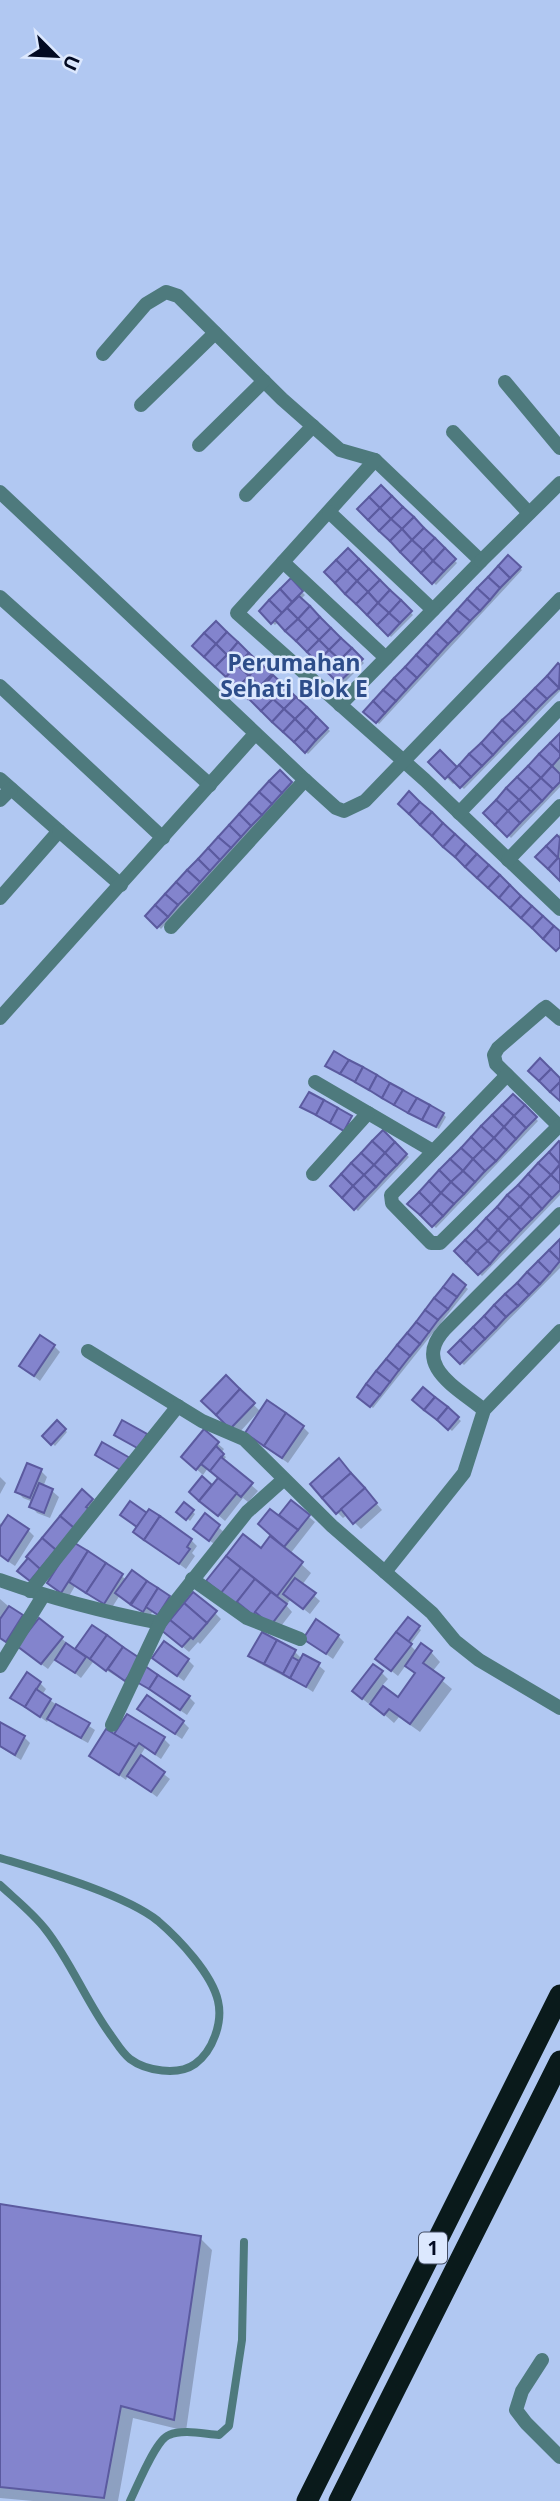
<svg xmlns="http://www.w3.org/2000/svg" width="560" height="2501" viewBox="0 0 560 2501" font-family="'Noto Sans',sans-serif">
  <rect width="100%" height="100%" fill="#b1c8f2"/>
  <g fill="#0003">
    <path d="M381,487l76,76 -21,22 -77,-76z"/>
    <path d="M348,551l65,64 -22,22 -65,-65z"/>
    <path d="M508,557l14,13 -143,154 -13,-12z"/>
    <path d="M291,581l14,14 -5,5 64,63 -22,22 -63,-64 -4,4 -14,-14z"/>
    <path d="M216,623l114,108 -22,23 -113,-108z"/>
    <path d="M560,664v27l-96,98 -8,-7 -3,2 -22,-22 26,7z"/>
    <path d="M560,735v52l-49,51 -26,-25z"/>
    <path d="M280,773l13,13 -132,143 -14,-13z"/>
    <path d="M560,834v45l-22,-22z"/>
    <path d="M330,1068l113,46 3,3 -7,12z"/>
    <path d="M513,1096l25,25 -102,107 -26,-25z"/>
    <path d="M383,1133l26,24 -51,54 -26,-25z"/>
    <path d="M560,1144v51l-78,81 -26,-25z"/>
    <path d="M560,1241v27l-96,97 -14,-13z"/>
    <path d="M453,1277l15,12 -95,119 -12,-9z"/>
    <path d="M54,1346l6,6 -20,29 -19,-15z"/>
    <path d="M226,1378l35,34 42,15 6,6 -21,30 -35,-24 8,-27 -2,-1 -21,23 -34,-33z"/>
    <path d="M424,1389l37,32 -9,10 -37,-31z"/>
    <path d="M57,1423l10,9 -12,14 -10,-10z"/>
    <path d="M204,1432l20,17 -3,4 5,4 -3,4 35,30 -10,11 -5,-4 -18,23 -34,-29 11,-14 10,9 8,-9 -12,-10 -5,7 -13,-12z"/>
    <path d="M345,1467l37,43 -21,19 -14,-14 -4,3 -6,-6z"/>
    <path d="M41,1471l6,6 -4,10 9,4 7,6 -9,21 -13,-5 -6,-7 2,-4 -10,-4 -6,-7z"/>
    <path d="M0,1477l6,6 -6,11z"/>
    <path d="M92,1500l6,6 -26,37 55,37 5,-7 40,27 -19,11 -4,6 -29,-22 -9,14 -36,-23 -7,12 -13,-9 -6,-6 23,-36 -52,24z"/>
    <path d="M291,1502l24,20 -25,32 21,19 -9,12 18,16 -10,13 -19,-15 -5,6 6,7 -14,18 -36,-21 -34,-28 35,-45 18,15 19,-5 2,-2 -3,-26z"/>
    <path d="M184,1504l11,10 -5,7 -11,-10z"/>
    <path d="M205,1516l20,17 -9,12 -15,-10z"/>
    <path d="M0,1523l3,3 25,4 6,6 -19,30 -15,-10z"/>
    <path d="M135,1532l56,8 6,6 -5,7 3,3 -9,13z"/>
    <path d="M0,1599l28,24 -16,24 -12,-9z"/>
    <path d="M215,1613l6,6 -21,25 -2,-2 -9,10 -19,-16z"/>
    <path d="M408,1619l13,11 -11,15 7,7h14l9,10 -8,10 20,17 -32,43 -21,-15 -5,6 -24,-21 -1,2 -9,-7 22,-24 6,6 -7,8 17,12 18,-24 -10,-10 -8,11 -14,-11z"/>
    <path d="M92,1628l47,32 5,8 45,29 6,6 -8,12 -47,-32 -8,3 -39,-24 -12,16 -25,-20 -8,11 -23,-17 36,-14 7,6 -2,1 10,7z"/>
    <path d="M338,1636l6,6 -11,17 -28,-20z"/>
    <path d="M295,1652l7,7 16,6 7,6 -12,21 -21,-14 -3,1 -32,-17 -6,-6z"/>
    <path d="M188,1660l6,6 -10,15 -23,-17z"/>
    <path d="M40,1683l6,6 -4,6 53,35 -7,13 -33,-18 -6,-7 -2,4 -34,-25z"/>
    <path d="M146,1715l37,7 6,6 -7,11z"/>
    <path d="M0,1724l24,13 6,6 -9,17 -21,-13z"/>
    <path d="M115,1736l49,3 6,6 -9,14 -16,-11 -5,8 30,23 -13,18 -29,-22 -2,5 -34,-24z"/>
    <path d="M0,2205l200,33 12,12 -26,181 -53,-13 -15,83h-85l-33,-3z"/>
  </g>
  <g fill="#8384cd" stroke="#5b5a9f" stroke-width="2">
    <path d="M381,485l11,11 -12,12 -11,-11z"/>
    <path d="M392,496l11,11 -12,12 -11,-11z"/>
    <path d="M369,497l11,11 -12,12 -11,-11z"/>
    <path d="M403,507l11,10 -12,12 -11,-10z"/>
    <path d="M380,508l11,11 -12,12 -11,-11z"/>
    <path d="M414,517l10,11 -12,12 -10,-11z"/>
    <path d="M391,519l11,10 -12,12 -11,-10z"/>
    <path d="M424,528l11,10 -12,12 -11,-10z"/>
    <path d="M402,529l10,11 -12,12 -10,-11z"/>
    <path d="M435,538l10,10 -12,13 -10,-11z"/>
    <path d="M412,540l11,10 -12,13 -11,-11z"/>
    <path d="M348,548l11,11 -12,12 -11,-11z"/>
    <path d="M445,548l11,11 -12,12 -11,-10z"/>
    <path d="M423,550l10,11 -12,12 -10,-10z"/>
    <path d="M508,555l13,12 -11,11 -12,-12z"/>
    <path d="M359,559l10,10 -12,12 -10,-10z"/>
    <path d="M336,560l11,11 -12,12 -11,-11z"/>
    <path d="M433,561l11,10 -12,13 -11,-11z"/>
    <path d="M498,566l12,12 -10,10 -12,-11z"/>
    <path d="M369,569l11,11 -12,12 -11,-11z"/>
    <path d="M347,571l10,10 -12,13 -10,-11z"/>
    <path d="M488,577l12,11 -10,12 -13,-12z"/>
    <path d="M291,578l12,13 -11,11 -12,-13z"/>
    <path d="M380,580l10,10 -12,13 -10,-11z"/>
    <path d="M357,581l11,11 -12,12 -11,-10z"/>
    <path d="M477,588l13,12 -10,11 -13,-12z"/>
    <path d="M280,589l12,13 -10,11 -13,-13z"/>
    <path d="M390,590l11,10 -12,13 -11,-10z"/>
    <path d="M368,592l10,11 -11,12 -11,-11z"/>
    <path d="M299,596l11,10 -12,13 -11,-11z"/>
    <path d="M467,599l13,12 -10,10 -13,-11z"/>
    <path d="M269,600l13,13 -11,11 -12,-13z"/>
    <path d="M401,600l11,11 -12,12 -11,-10z"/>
    <path d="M378,603l11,10 -12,12 -10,-10z"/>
    <path d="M310,606l10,11 -12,12 -10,-10z"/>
    <path d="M287,608l11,11 -13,12 -10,-11z"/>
    <path d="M457,610l13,11 -11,12 -12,-12z"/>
    <path d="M389,613l11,10 -12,13 -11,-11z"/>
    <path d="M320,617l11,11 -12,12 -11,-11z"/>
    <path d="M298,619l10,10 -12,12 -11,-10z"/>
    <path d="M216,621l11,11 -11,12 -12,-11z"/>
    <path d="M447,621l12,12 -11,11 -12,-11z"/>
    <path d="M331,628l10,10 -12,12 -10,-10z"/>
    <path d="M308,629l11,11 -12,12 -11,-11z"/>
    <path d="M227,632l11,10 -11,13 -11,-11z"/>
    <path d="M204,633l12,11 -12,13 -12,-11z"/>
    <path d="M436,633l12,11 -10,11 -12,-11z"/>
    <path d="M341,638l11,10 -12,12 -11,-10z"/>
    <path d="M319,640l10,10 -12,12 -10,-10z"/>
    <path d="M238,642l11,11 -12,12 -10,-10z"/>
    <path d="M216,644l11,11 -12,12 -11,-10z"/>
    <path d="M426,644l12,11 -10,11 -12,-11z"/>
    <path d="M352,648l11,11 -12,12 -11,-11z"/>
    <path d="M329,650l11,10 -12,13 -11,-11z"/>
    <path d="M249,653l11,10 -11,13 -12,-11z"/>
    <path d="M227,655l10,10 -11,12 -11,-10z"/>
    <path d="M416,655l12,11 -11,12 -12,-11z"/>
    <path d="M340,660l11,11 -13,12 -10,-10z"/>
    <path d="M260,663l12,11 -12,12 -11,-10z"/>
    <path d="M558,663l2,2 -1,23 -12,-12z"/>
    <path d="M237,665l12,11 -12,12 -11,-11z"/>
    <path d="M405,667l12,11 -11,12 -12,-12z"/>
    <path d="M273,675l12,11 -12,13 -11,-11z"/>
    <path d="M249,676l11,10 -12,13 -11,-11z"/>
    <path d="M547,676l12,12 -12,11 -12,-11z"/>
    <path d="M394,678l12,12 -10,11 -13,-11z"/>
    <path d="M285,686l11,11 -12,12 -11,-10z"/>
    <path d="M262,688l11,11 -12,12 -11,-11z"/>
    <path d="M535,688l12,11 -11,11 -12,-11z"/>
    <path d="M383,690l13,11 -11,12 -12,-12z"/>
    <path d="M296,697l11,10 -12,12 -11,-10z"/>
    <path d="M273,699l11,10 -12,13 -11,-11z"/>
    <path d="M524,699l12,11 -11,12 -12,-12z"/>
    <path d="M373,701l12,12 -9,10 -13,-11z"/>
    <path d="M307,707l10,10 -11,13 -11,-11z"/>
    <path d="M284,709l11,10 -12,13 -11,-10z"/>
    <path d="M513,710l12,12 -10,10 -13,-12z"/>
    <path d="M317,717l11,11 -12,12 -10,-10z"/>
    <path d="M295,719l11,11 -12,12 -11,-10z"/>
    <path d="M502,720l13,12 -11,11 -12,-12z"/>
    <path d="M306,730l10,10 -11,13 -11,-11z"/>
    <path d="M492,731l12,12 -11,12 -12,-12z"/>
    <path d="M560,733v20l-10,-10z"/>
    <path d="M481,743l12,12 -11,11 -13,-12z"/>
    <path d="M550,743l10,10v4l-8,9 -13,-12z"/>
    <path d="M440,750l17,17 -12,12 -17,-17z"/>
    <path d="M469,754l13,12 -11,11 -12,-12z"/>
    <path d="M539,754l13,12 -11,12 -13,-12z"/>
    <path d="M459,765l12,12 -11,11 -12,-12z"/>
    <path d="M528,766l13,12 -11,11 -13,-12z"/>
    <path d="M552,766l8,8v8l-7,7 -12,-11z"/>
    <path d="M280,770l12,12 -10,11 -13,-12z"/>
    <path d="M517,777l13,12 -11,11 -13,-12z"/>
    <path d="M541,778l12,11 -11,12 -12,-12z"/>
    <path d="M269,781l13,12 -10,11 -13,-12z"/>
    <path d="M506,788l13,12 -11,11 -12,-11z"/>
    <path d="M530,789l12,12 -11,11 -12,-12z"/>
    <path d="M409,791l11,11 -11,12 -11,-10z"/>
    <path d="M259,792l13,12 -10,11 -13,-12z"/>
    <path d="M496,800l12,11 -13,14 -12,-12z"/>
    <path d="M519,800l12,12 -11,11 -12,-12z"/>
    <path d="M420,802l12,10 -12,13 -11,-11z"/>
    <path d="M249,803l13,12 -11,11 -12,-12z"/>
    <path d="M508,811l12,12 -13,14 -12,-12z"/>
    <path d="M432,812l11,11 -11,13 -12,-11z"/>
    <path d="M239,814l12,12 -10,11 -12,-12z"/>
    <path d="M443,823l12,11 -12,13 -11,-11z"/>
    <path d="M229,825l12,12 -10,11 -13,-11z"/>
    <path d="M455,834l11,10 -11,13 -12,-10z"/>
    <path d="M557,835l3,3 -2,20 -12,-12z"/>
    <path d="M218,837l13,11 -11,12 -12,-12z"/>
    <path d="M466,844l11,10 -12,13 -10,-10z"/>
    <path d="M546,846l12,12 -10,11 -13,-12z"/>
    <path d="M208,848l12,12 -10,11 -12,-12z"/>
    <path d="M477,854l12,11 -12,13 -12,-11z"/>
    <path d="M558,858l2,1v22l-12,-12z"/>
    <path d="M198,859l12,12 -10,11 -13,-12z"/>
    <path d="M489,865l11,10 -12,13 -11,-10z"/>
    <path d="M187,870l13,12 -11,12 -13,-12z"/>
    <path d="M500,875l10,10 -11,13 -11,-10z"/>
    <path d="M176,882l13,12 -11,11 -13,-11z"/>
    <path d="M510,885l11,11 -11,12 -11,-10z"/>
    <path d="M165,894l13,11 -10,12 -13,-12z"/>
    <path d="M521,896l11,10 -11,12 -11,-10z"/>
    <path d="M155,905l13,12 -11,11 -12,-12z"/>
    <path d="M532,906l11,10 -11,12 -11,-10z"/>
    <path d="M543,916l11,10 -11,13 -11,-11z"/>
    <path d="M554,926l6,5v16l-4,4 -13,-12z"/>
    <path d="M334,1051l15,9 -9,14 -15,-8z"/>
    <path d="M540,1058l11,11 -12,12 -11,-10z"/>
    <path d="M349,1060l14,7 -8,15 -15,-8z"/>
    <path d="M363,1067l14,8 -8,15 -14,-8z"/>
    <path d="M551,1069l9,9v4l-10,10 -11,-11z"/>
    <path d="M377,1075l13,8 -8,15 -13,-8z"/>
    <path d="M560,1082v19l-10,-9z"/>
    <path d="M390,1083l13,7 -9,15 -12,-7z"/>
    <path d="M403,1090l14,8 -9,15 -14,-8z"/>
    <path d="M309,1092l15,8 -8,15 -16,-8z"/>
    <path d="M513,1094l12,11 -11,11 -12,-11z"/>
    <path d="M417,1098l13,7 -8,15 -14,-7z"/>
    <path d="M324,1100l14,8 -8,15 -14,-8z"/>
    <path d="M430,1105l14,8 -8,14 -14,-7z"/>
    <path d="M502,1105l12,11 -10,11 -12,-12z"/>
    <path d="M525,1105l12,12 -11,11 -12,-12z"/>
    <path d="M338,1108l14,8 -8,15 -14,-8z"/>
    <path d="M492,1115l12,12 -10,11 -13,-12z"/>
    <path d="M514,1116l12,12 -10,11 -12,-12z"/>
    <path d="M481,1126l13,12 -11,11 -12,-12z"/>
    <path d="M504,1127l12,12 -10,11 -12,-12z"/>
    <path d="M383,1130l12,12 -10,11 -13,-12z"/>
    <path d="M471,1137l12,12 -10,10 -12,-11z"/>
    <path d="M494,1138l12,12 -10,11 -13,-12z"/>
    <path d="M372,1141l13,12 -11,12 -13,-12z"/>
    <path d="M559,1141l1,1v22l-11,-12z"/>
    <path d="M395,1142l12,12 -10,11 -12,-12z"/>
    <path d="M461,1148l12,11 -10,12 -13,-12z"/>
    <path d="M483,1149l13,12 -11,10 -12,-12z"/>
    <path d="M549,1152l11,12 -9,11 -13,-12z"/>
    <path d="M361,1153l13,12 -10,10 -13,-12z"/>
    <path d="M385,1153l12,12 -11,11 -12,-11z"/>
    <path d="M450,1159l13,12 -12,11 -12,-12z"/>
    <path d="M473,1159l12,12 -10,11 -12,-11z"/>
    <path d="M351,1163l13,12 -11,11 -12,-12z"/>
    <path d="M538,1163l13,12 -11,11 -12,-12z"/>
    <path d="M374,1165l12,11 -10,11 -12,-12z"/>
    <path d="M560,1165v19l-9,-9z"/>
    <path d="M439,1170l12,12 -10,11 -12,-12z"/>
    <path d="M463,1171l12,11 -11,12 -13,-12z"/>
    <path d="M341,1174l12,12 -11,12 -12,-12z"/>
    <path d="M528,1174l12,12 -10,10 -12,-11z"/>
    <path d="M364,1175l12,12 -11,11 -12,-12z"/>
    <path d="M551,1175l9,9v6l-8,8 -12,-12z"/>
    <path d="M429,1181l12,12 -10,11 -12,-12z"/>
    <path d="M451,1182l13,12 -10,10 -13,-11z"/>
    <path d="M518,1185l12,11 -10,11 -13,-12z"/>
    <path d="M353,1186l12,12 -11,12 -12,-12z"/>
    <path d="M540,1186l12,12 -10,11 -12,-13z"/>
    <path d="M419,1192l12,12 -11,11 -13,-11z"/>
    <path d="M441,1193l13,11 -11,12 -12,-12z"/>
    <path d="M507,1195l13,12 -11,11 -12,-11z"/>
    <path d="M530,1196l12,13 -10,10 -12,-12z"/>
    <path d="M431,1204l12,12 -11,11 -12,-12z"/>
    <path d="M497,1207l12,11 -11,12 -12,-12z"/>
    <path d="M520,1207l12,12 -11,11 -12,-12z"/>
    <path d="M486,1218l12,12 -10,11 -12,-12z"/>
    <path d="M509,1218l12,12 -11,12 -12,-12z"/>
    <path d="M476,1229l12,12 -11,10 -12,-11z"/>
    <path d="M498,1230l12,12 -10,10 -12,-11z"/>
    <path d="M560,1239v22l-11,-11z"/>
    <path d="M465,1240l12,11 -11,12 -12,-12z"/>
    <path d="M488,1241l12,11 -10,12 -13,-13z"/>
    <path d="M549,1250l11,11 -10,12 -12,-12z"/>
    <path d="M477,1251l13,13 -12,11 -12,-12z"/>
    <path d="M538,1261l12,12 -10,11 -13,-12z"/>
    <path d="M527,1272l13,12 -11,11 -12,-12z"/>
    <path d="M453,1274l13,11 -9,12 -14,-10z"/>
    <path d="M517,1283l12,12 -11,11 -13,-12z"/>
    <path d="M443,1287l14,10 -9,12 -14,-11z"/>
    <path d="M505,1294l13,12 -12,11 -12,-12z"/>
    <path d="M434,1298l14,11 -10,11 -13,-10z"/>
    <path d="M494,1305l12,12 -10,11 -12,-12z"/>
    <path d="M425,1310l13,10 -9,12 -13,-10z"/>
    <path d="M484,1316l12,12 -11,11 -12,-12z"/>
    <path d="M416,1322l13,10 -9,12 -13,-11z"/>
    <path d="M473,1327l12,12 -13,13 -12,-12z"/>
    <path d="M407,1333l13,11 -10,12 -13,-11z"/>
    <path d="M40,1335l15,10 -21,31 -15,-10z"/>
    <path d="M460,1340l12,12 -12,12 -12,-12z"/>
    <path d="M397,1345l13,11 -11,14 -13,-11z"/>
    <path d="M386,1359l13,11 -9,12 -14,-11z"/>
    <path d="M376,1371l14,11 -10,13 -14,-11z"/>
    <path d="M226,1375l14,14 -24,26 -15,-14z"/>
    <path d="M366,1384l14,11 -10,12 -13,-10z"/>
    <path d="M423,1387l12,10 -11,13 -12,-10z"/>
    <path d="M240,1389l15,14 -25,26 -14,-14z"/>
    <path d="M435,1397l13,10 -11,13 -13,-10z"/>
    <path d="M267,1400l19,13 -22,33 -19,-13z"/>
    <path d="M448,1407l11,10 -11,13 -11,-10z"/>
    <path d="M286,1413l18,13 -22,32 -18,-12z"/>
    <path d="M57,1420l9,9 -15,16 -9,-9z"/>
    <path d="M122,1420l25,14 -8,15 -25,-14z"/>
    <path d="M204,1429l15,13 -23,28 -15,-13z"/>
    <path d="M102,1442l28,16 -8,13 -27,-16z"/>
    <path d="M216,1446l8,8 -14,17 -9,-7z"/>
    <path d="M221,1457l32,26 -12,14 -31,-26z"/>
    <path d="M339,1458l12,15 -29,25 -12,-14z"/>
    <path d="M27,1463l15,6 -12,29 -15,-6z"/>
    <path d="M351,1473l14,15 -29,26 -14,-16z"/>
    <path d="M202,1476l10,9 -13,16 -10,-9z"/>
    <path d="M218,1478l19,15 -19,23 -19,-15z"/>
    <path d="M39,1483l14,6 -9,24 -15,-6z"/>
    <path d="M365,1488l12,15 -24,21 -12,-15z"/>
    <path d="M82,1489l11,10 -7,8 3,2 -15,19 -14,-12z"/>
    <path d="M291,1500l19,15 -12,15 -19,-15z"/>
    <path d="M130,1501l17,12 -10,14 -17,-12z"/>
    <path d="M184,1502l10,8 -8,10 -10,-8z"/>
    <path d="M149,1509l11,7 -16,24 -11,-8z"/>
    <path d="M270,1509l28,21 -14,17 -26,-23z"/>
    <path d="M205,1513l15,12 -11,16 -16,-12z"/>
    <path d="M8,1515l21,14 -21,32 -8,-6v-28z"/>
    <path d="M60,1516l14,12 -18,22 -14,-12z"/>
    <path d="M160,1516l32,23 -5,8 3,2 -11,15 -35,-24z"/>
    <path d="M243,1534l18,14 9,-12 33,26 -26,34 -51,-40z"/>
    <path d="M42,1538l14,12 -16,19 -14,-12z"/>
    <path d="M73,1542l15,9 -27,42 -14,-10z"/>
    <path d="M88,1551l18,12 -20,30 -17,-11z"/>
    <path d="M226,1556l15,12 -20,25 -15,-12z"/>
    <path d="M28,1558l12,11 -10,12 -13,-10z"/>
    <path d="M106,1563l17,11 -19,30 -18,-11z"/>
    <path d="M241,1568l14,11 -20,25 -14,-11z"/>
    <path d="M132,1570l15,11 -17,23 -15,-11z"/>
    <path d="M295,1578l21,15 -13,16 -20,-15z"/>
    <path d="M255,1579l16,13 -18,23 -16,-13z"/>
    <path d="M147,1581l11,7 -15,24 -12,-7z"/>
    <path d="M158,1588l12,8 -12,19 -12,-8z"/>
    <path d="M193,1592l24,19 -10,12 -23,-20z"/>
    <path d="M271,1592l16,12 -16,21 -16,-13z"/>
    <path d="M184,1603l23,20 -14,16 -23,-19z"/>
    <path d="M9,1606l14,9 -17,27 -6,-4v-19z"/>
    <path d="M408,1617l12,9 -12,16 -12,-10z"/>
    <path d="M39,1618l24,19 -22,27 -24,-18z"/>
    <path d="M316,1619l23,16 -13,19 -23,-15z"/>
    <path d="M170,1620l21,17 -9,10 -21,-17z"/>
    <path d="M92,1625l15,10 -17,24 -15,-10z"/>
    <path d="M262,1632l15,8 -13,24 -16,-8z"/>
    <path d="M396,1632l16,12 -21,27 -16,-12z"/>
    <path d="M107,1635l16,12 -17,24 -16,-12z"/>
    <path d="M277,1640l19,10 -13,24 -19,-10z"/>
    <path d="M164,1641l25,18 -12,17 -25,-18z"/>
    <path d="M66,1643l20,14 -11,16 -20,-13z"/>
    <path d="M421,1643l11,8 -9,12 21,15 -34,46 -21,-15 -5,6 -14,-11 13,-18 15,11 17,-24 -10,-7z"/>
    <path d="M123,1647l18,12 -16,22 -17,-12z"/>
    <path d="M303,1654l17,9 -14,24 -16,-9z"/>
    <path d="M292,1657l7,4 -9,17 -7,-4z"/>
    <path d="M373,1664l10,7 -21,28 -10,-8z"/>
    <path d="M145,1666l13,9 -9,14 -14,-8z"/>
    <path d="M27,1672l14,10 -16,25 -15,-9z"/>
    <path d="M158,1675l32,21 -10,14 -31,-21z"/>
    <path d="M36,1689l15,10 -11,18 -15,-10z"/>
    <path d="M147,1695l37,26 -9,13 -38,-25z"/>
    <path d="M56,1704l34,19 -9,15 -34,-19z"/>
    <path d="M127,1714l38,23 -10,17 -16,-11 -3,4 -22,-13z"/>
    <path d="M0,1722l25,14 -10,19 -15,-9z"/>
    <path d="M106,1729l30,18 -17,28 -30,-19z"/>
    <path d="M141,1755l24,17 -14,20 -24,-16z"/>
    <path d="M0,2204l201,32 -27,184 -53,-14 -17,92 -104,-11z"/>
  </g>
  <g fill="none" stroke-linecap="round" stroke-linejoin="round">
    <g stroke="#4e7a7d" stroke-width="8">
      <path d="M0,1858c43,13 124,36 158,63 21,18 54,53 60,80 5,21 -5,50 -23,63 -17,12 -49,7 -65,-5 -8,-6 -14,-17 -20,-25 -24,-33 -39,-72 -64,-104 -13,-17 -31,-31 -46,-45"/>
      <path d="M130,2501c7,-14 26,-62 39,-66 14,-6 35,-1 50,0l10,-9 13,-86 2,-98"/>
    </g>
    <g stroke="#4e7a7d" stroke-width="14">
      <path d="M103,354l43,-50 20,-12 12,4 104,103 58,51 35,10 106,101 -141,144"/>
      <path d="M505,382l55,66"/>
      <path d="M141,405l74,-72"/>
      <path d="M453,432l76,81"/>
      <path d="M199,445l65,-64"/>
      <path d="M375,460l-138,153 188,167 135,129"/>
      <path d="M0,492l305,288 31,28 8,3 21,-10 195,-202"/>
      <path d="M246,495l67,-69"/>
      <path d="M329,512l104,98"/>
      <path d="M481,561l79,-78"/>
      <path d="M283,562l103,96"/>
      <path d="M0,597l210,188"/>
      <path d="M0,686l163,152"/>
      <path d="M0,779l59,52 -59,67"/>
      <path d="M0,800l11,-11"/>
      <path d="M459,813l101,-105"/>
      <path d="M59,831l62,54"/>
      <path d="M508,860l52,-54"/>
      <path d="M171,927l134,-147"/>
      <path d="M0,1018l255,-284"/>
      <path d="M560,1019l-14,-12 -3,2 -45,39 -4,7 2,9 64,63"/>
      <path d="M507,1075l-116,120 1,8 39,40h9l119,-117"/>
      <path d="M315,1082l118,69"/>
      <path d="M313,1174l55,-61"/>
      <path d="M88,1351l114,70 42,18 88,87 100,87 23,28 24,19 81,48"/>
      <path d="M484,1410c-26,-22 -73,-44 -39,-81l115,-115"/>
      <path d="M385,1572l79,-99 20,-63 76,-79"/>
      <path d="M192,1579l55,39 53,21"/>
      <path d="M0,1580c53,19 105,32 160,43"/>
      <path d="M30,1591l148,-185"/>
      <path d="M0,1666l43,-70"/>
      <path d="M112,1725l48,-102 8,-12 79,-99 36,-32"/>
      <path d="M542,2360l-20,31 -6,19 10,13 34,34"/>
    </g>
    <g stroke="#0a1a1b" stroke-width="21">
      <path d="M307,2501l253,-506"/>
      <path d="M339,2501l221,-440"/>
    </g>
  </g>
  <g text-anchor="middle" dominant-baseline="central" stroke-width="5" stroke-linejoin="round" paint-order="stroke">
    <rect fill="#dce8fe" stroke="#434d64" stroke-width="2" x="419" y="2232.5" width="28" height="31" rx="5"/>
    <g font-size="19" font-weight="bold" fill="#020a22">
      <text x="433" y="2248">1</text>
    </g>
    <g font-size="23" font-weight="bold" fill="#2d4d8a" stroke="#dce8fe">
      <text x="294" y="662">Perumahan<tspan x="294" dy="26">Sehati Blok E</tspan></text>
    </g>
  </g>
  <g transform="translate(56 56) rotate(114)" stroke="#dce8fe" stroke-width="5" paint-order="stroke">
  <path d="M0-5L12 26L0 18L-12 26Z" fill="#020a22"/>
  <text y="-10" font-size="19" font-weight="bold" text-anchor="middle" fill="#020a22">U</text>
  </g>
</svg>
